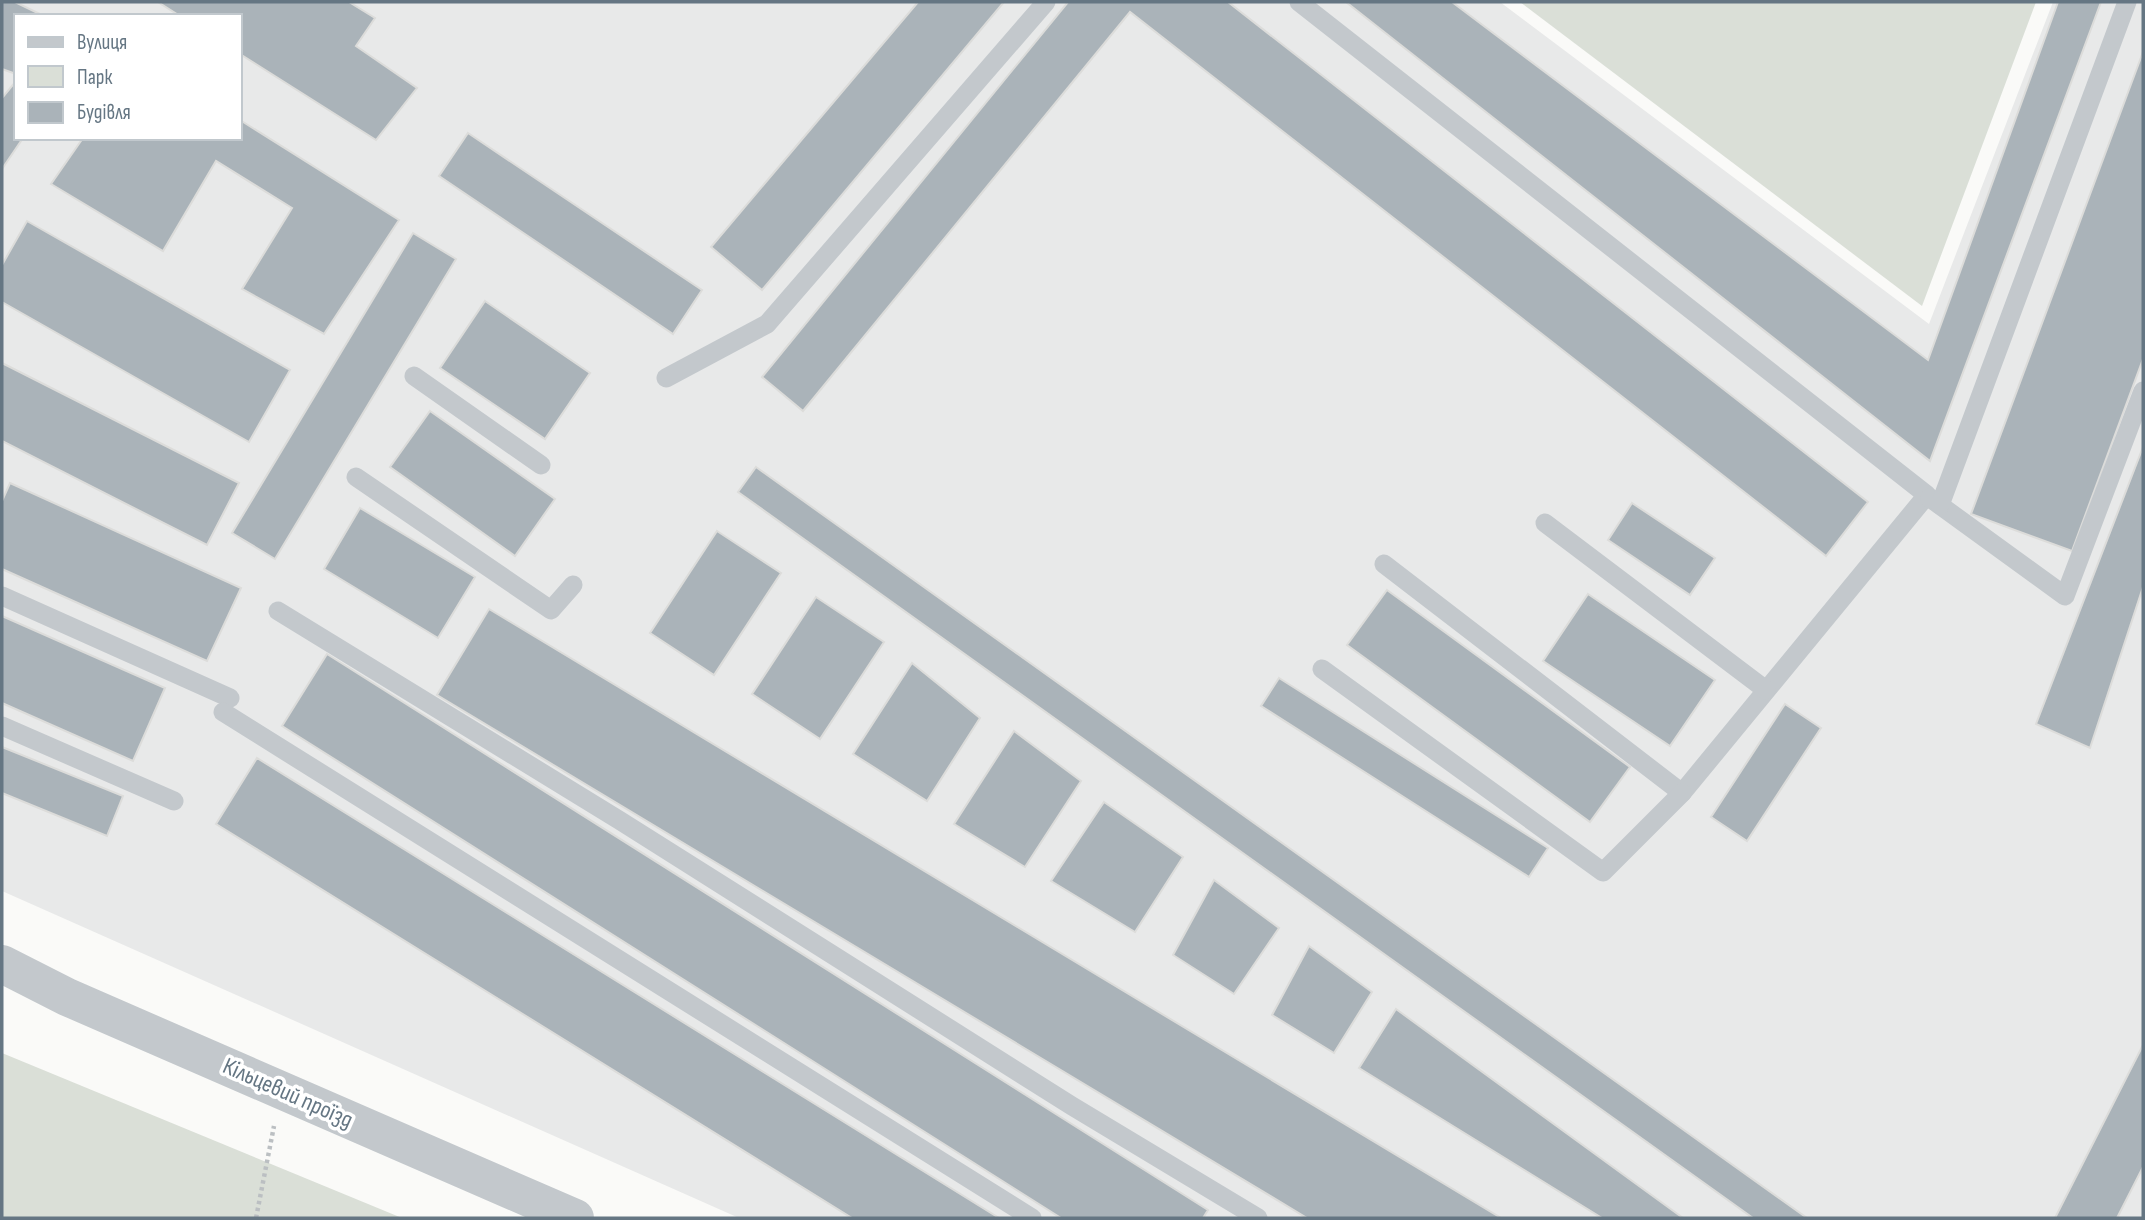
<svg xmlns="http://www.w3.org/2000/svg" width="2145" height="1220" viewBox="0 0 2145 1220" font-family="'Sofia Sans Condensed',sans-serif">
  <rect width="100%" height="100%" fill="#fafaf8"/>
  <path fill="#e8e9e9" fill-rule="evenodd" d="M2,2h1498l429,322 124,-322h90v1216h-1404l-737,-327zM16,16h224v122h-224z"/>
  <g fill="#dadfd7">
    <path d="M1520,2h516l-114,304z"/>
    <path d="M2,1053l400,165h-400z"/>
  </g>
  <g fill="#aab3b9" stroke="#dcdcda" stroke-width="2">
    <path d="M2,2h13l29,14h-28v58l-14,-5z"/>
    <path d="M158,2h191l26,16 -19,28 61,42 -41,52 -136,-86v-38h-60z"/>
    <path d="M918,2h86l-242,288 -51,-43z"/>
    <path d="M1068,2h160l640,500 -42,54 -696,-544 -327,399 -41,-34z"/>
    <path d="M1346,2h106l476,358 130,-358h43l-171,459z"/>
    <path d="M2143,52v307l-71,192 -101,-37z"/>
    <path d="M16,81v57h7l-21,31v-71z"/>
    <path d="M240,120l159,100 -75,114 -82,-45 50,-81 -76,-47 -53,90 -112,-67 32,-46h157z"/>
    <path d="M468,133l234,157 -29,44 -234,-158z"/>
    <path d="M27,221l263,149 -41,72 -247,-140v-37z"/>
    <path d="M413,233l43,26 -181,300 -43,-26z"/>
    <path d="M485,301l105,72 -45,66 -105,-71z"/>
    <path d="M2,363l237,120 -32,62 -205,-104z"/>
    <path d="M430,411l125,88 -40,57 -125,-89z"/>
    <path d="M2143,447v140l-53,161 -54,-24z"/>
    <path d="M756,467l1051,751h-54l-1015,-726z"/>
    <path d="M10,483l231,105 -34,73 -205,-92v-68z"/>
    <path d="M1632,503l83,55 -25,37 -82,-55z"/>
    <path d="M360,508l115,69 -37,61 -114,-69z"/>
    <path d="M717,531l64,42 -67,102 -64,-42z"/>
    <path d="M1387,590l243,177 -40,55 -243,-177z"/>
    <path d="M1588,594l127,86 -45,66 -127,-85z"/>
    <path d="M816,597l68,45 -64,97 -68,-45z"/>
    <path d="M489,609l1012,609h-194l-870,-523z"/>
    <path d="M2,616l163,72 -32,73 -131,-58z"/>
    <path d="M327,654l881,556 -5,8h-142l-779,-492z"/>
    <path d="M912,663l68,55 -53,83 -74,-47z"/>
    <path d="M1279,678l269,170 -19,29 -268,-171z"/>
    <path d="M1785,704l36,24 -74,113 -36,-24z"/>
    <path d="M1014,731l67,50 -56,86 -71,-43z"/>
    <path d="M2,747l121,49 -16,40 -105,-43z"/>
    <path d="M257,758l742,460h-147l-636,-394z"/>
    <path d="M1104,802l79,55 -48,75 -84,-51z"/>
    <path d="M1214,880l65,48 -45,66 -61,-39z"/>
    <path d="M1309,946l63,46 -38,61 -62,-38z"/>
    <path d="M1396,1009l287,209h-81l-243,-150z"/>
    <path d="M2143,1045v122l-26,51h-62z"/>
  </g>
  <g fill="none" stroke-linecap="round" stroke-linejoin="round">
    <path stroke="#bbbfc2" stroke-width="4.5" stroke-dasharray="3.5 3.5" stroke-linecap="butt" d="M256,1218l18,-92"/>
    <g stroke="#c3c8cc" stroke-width="19">
      <path d="M1299,2l628,493 -245,298 -298,-229"/>
      <path d="M414,376l127,89"/>
      <path d="M666,378l101,-54 279,-322"/>
      <path d="M356,477l195,133 22,-25"/>
      <path d="M1930,498l135,98 78,-205"/>
      <path d="M1940,505l187,-503"/>
      <path d="M1545,523l221,167"/>
      <path d="M2,596l228,102"/>
      <path d="M278,611l341,209 453,286 186,112"/>
      <path d="M1322,669l281,203 79,-79"/>
      <path d="M223,712l809,506"/>
      <path d="M2,726l172,75"/>
    </g>
    <path stroke="#c3c8cc" stroke-width="38" d="M2,964l65,33 508,221"/>
  </g>
  <g text-anchor="middle" dominant-baseline="central" stroke-width="7" stroke-linejoin="round" paint-order="stroke">
    <g font-size="24" fill="#657683" stroke="#fff">
      <text transform="translate(288 1093) rotate(24)">Кільцевий проїзд</text>
    </g>
  </g>
  <rect width="2145" height="1220" fill="none" stroke="#657683" stroke-width="7"/>
  <rect x="14" y="14" width="228" height="126" fill="#ffffff" stroke="#c1c8cd" stroke-width="2"/>
  <rect x="28" y="37" width="35" height="10" fill="#c3c8cc" stroke="#c1c8cd" stroke-width="2"/>
  <text x="77" y="49" font-size="21" fill="#657683">Вулиця</text>
  <rect x="28" y="66" width="35" height="21" fill="#dadfd7" stroke="#c1c8cd" stroke-width="2"/>
  <text x="77" y="84" font-size="21" fill="#657683">Парк</text>
  <rect x="28" y="102" width="35" height="21" fill="#aab3b9" stroke="#c1c8cd" stroke-width="2"/>
  <text x="77" y="119" font-size="21" fill="#657683">Будівля</text>
</svg>
